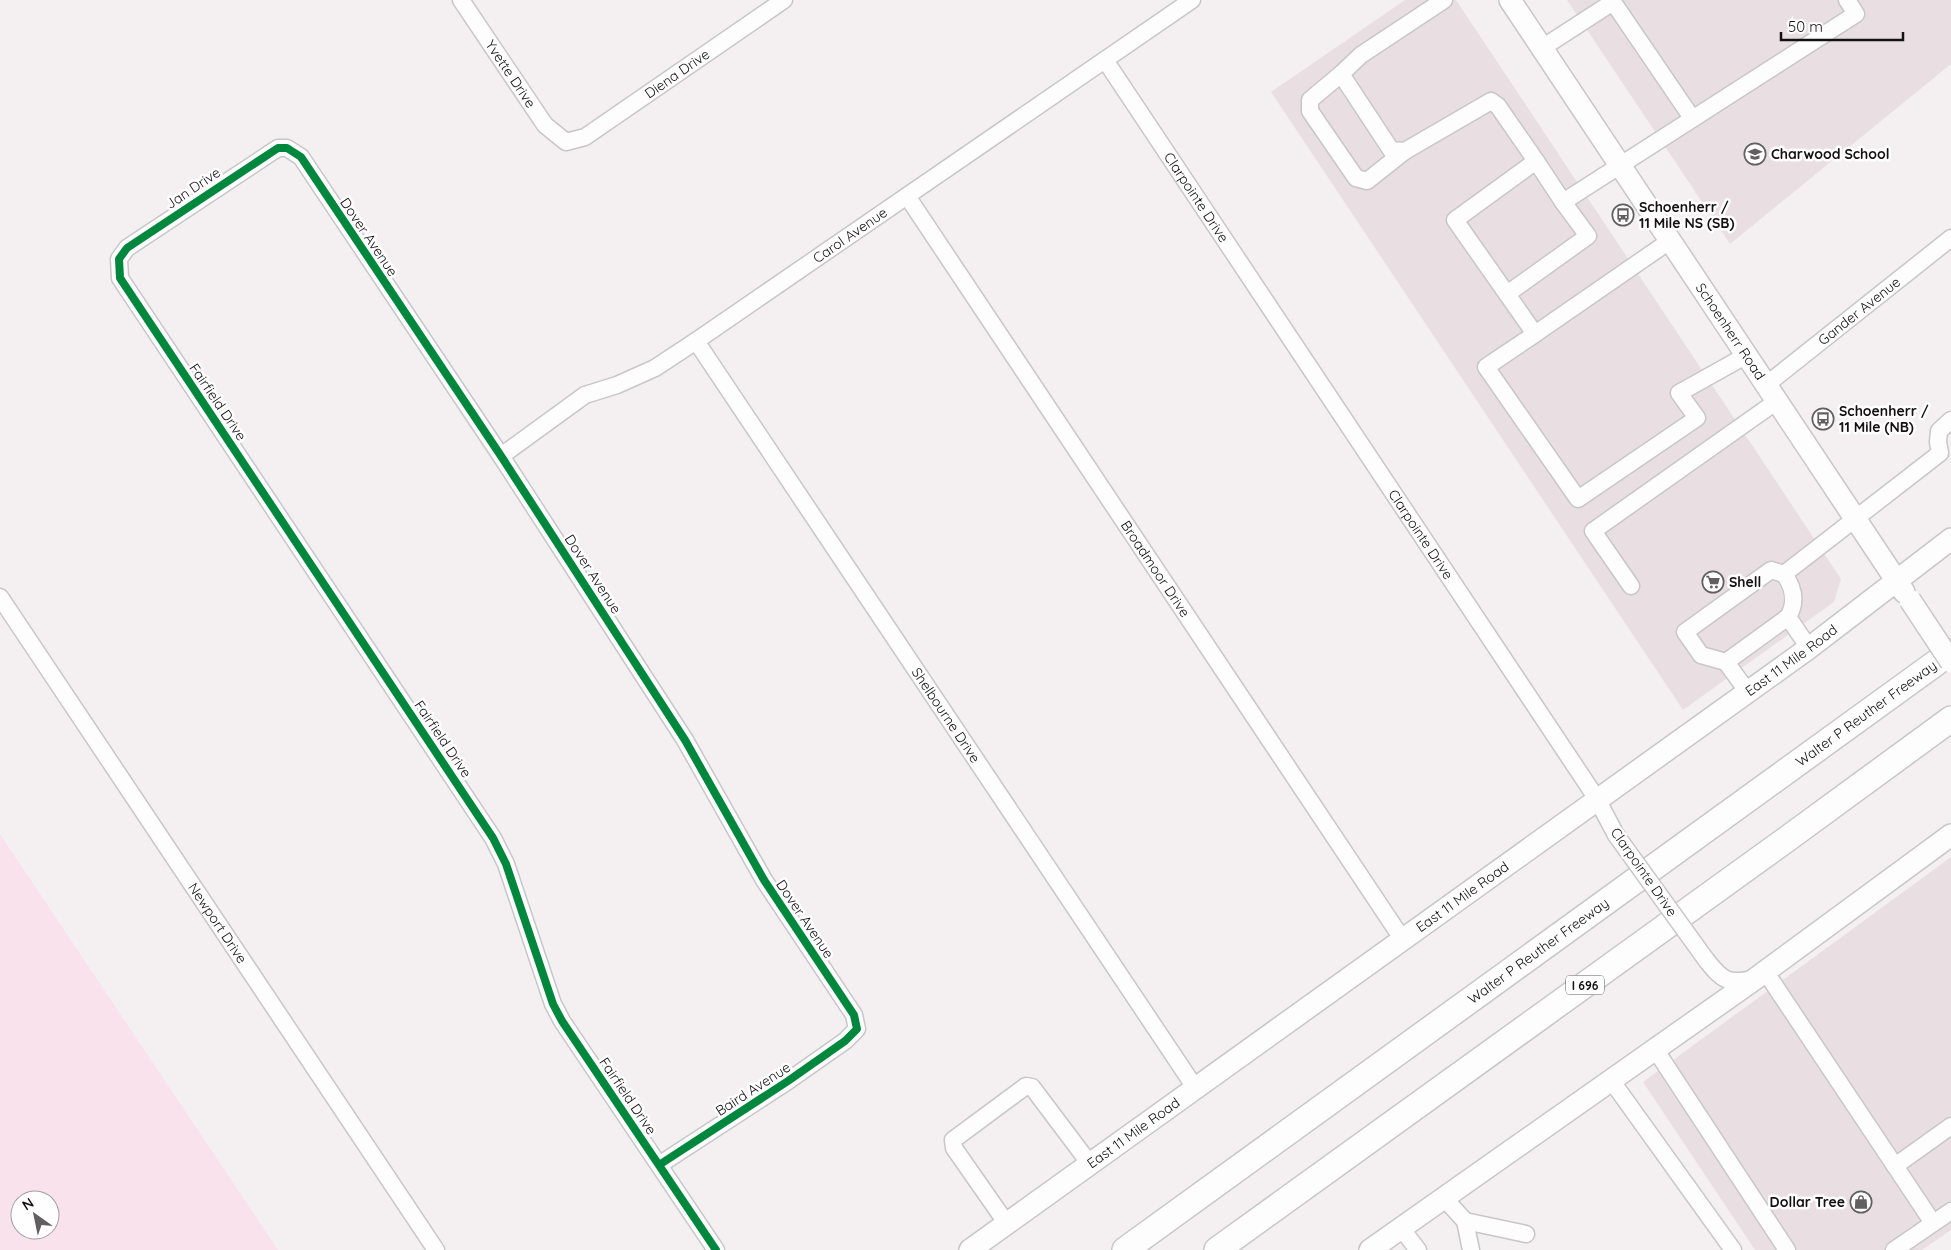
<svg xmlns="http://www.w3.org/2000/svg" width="1951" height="1250" viewBox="0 0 1951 1250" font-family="Quicksand,sans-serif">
  <rect width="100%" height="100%" fill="#f4f0f2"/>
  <g fill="#e9dfe3">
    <path d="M1405,0h51l385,579 -7,23 -151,108 -412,-618z"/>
    <path d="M1567,0h384v64l-221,180z"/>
    <path d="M1951,857v373l-29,20h-167l-112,-168z"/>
  </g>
  <path fill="#f9e2ec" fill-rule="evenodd" d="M0,834l278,416h-278zM20,1200h30v30h-30z"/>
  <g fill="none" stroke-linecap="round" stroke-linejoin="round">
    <g stroke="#c9c6c8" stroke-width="19">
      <g id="minor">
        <path id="s1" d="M461,0l84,125 21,17 19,-5 199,-137"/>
        <path d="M1444,0l-83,55 -20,19 50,76 14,1 86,-50 7,5 38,55"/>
        <path d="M1542,48l71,-46 79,116"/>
        <path id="s2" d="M1105,60l492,739 19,36"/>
        <path d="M1341,74l-31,26v11l46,67 11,3 38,-30"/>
        <path id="s3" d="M907,196l496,744"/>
        <path d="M1671,240l-136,94 -80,-114 81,-59 27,41 293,-188 -9,-14"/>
        <path d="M1507,294l81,-58 -25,-34"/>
        <path d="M1535,334l-49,33 92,132 119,-81 -18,-25 68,-38"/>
        <path id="s4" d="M696,341l500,748"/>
        <path id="s5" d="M1766,385l185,-147"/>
        <path id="s6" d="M501,456l84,-61 32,-10 38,-17 41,-27 496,-341"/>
        <path d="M1784,574c10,14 13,28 4,43"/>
        <path d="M1631,586l-38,-55 184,-130"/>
        <path id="s7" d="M0,597l436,653"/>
        <path d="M1726,662l-25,-7 -16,-23 86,-62 13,4 151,-117 5,-4 -2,-11 1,-11 12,-11"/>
        <path d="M1747,691l-21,-29 62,-45 21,31"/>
        <path d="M1707,961c16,20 21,23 46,18"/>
        <path d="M1765,971l168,252"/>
        <path d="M1655,1049l132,201"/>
        <path d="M1611,1080l122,170"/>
        <path d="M659,1165l129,-84 57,-40 12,-12 -3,-14 -90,-135 -79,-140 -184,-284 -200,-299 -14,-9h-9l-151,100 -8,11 1,19 373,560 13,26 47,140 9,17 154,229"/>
        <path d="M1895,1166l56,-40"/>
        <path d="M1444,1198l21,23 6,29"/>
        <path d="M1465,1221l61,13"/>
        <path d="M1007,1224l-53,-76 -1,-8 73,-54 6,1 58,77"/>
        <path d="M1401,1228l17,22"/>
        <path d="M1894,1250l57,-39"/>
      </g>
    </g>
    <g stroke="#c9c6c8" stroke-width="24">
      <g id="major">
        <path id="s8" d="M1510,0l394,592"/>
        <path id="s9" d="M970,1250l839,-602 142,-109"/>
        <path d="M1370,1250l385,-271 196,-144"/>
      </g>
    </g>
    <g stroke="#c9c6c8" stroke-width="28">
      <g id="highway">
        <path id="s10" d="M1125,1250l826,-598"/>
        <path d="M1217,1250l570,-411 164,-120"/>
      </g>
    </g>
    <use href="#minor" stroke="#fdfdfd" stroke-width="16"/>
    <use href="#major" stroke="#fdfdfd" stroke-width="21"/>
    <use href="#highway" stroke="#fdfdfd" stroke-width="25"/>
    <g stroke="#c9c6c8" stroke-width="19" stroke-linecap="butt">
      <path id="minor-bridge" d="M1616,835l91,126"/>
    </g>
    <g stroke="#c9c6c8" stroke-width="24" stroke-linecap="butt">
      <path id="major-bridge" d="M1910,600l41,62"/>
    </g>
    <use href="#minor-bridge" stroke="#fdfdfd" stroke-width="16"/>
    <use href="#major-bridge" stroke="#fdfdfd" stroke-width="21"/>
    <g stroke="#fffefe" stroke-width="11">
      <path id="cycleway" d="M659,1165l129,-84 57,-40 12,-12 -3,-14 -90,-135 -79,-140 -184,-284 -200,-299 -14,-9h-9l-151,100 -8,11 1,19 373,560 13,26 47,140 9,17 154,229"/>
    </g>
    <use href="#cycleway" stroke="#00873e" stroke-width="8"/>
  </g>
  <defs>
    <g id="school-ring" transform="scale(1.125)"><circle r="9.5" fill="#fffefe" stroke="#625f60" stroke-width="1.5"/><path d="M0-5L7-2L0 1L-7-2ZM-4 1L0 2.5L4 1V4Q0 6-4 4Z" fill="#625f60"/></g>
    <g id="bus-ring" transform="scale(1.125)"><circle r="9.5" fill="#fffefe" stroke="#625f60" stroke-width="1.5"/><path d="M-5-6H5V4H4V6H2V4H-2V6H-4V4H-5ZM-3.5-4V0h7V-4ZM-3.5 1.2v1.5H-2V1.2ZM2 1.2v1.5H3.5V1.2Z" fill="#625f60"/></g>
    <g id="supermarket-ring" transform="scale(1.125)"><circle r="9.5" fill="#fffefe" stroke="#625f60" stroke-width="1.5"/><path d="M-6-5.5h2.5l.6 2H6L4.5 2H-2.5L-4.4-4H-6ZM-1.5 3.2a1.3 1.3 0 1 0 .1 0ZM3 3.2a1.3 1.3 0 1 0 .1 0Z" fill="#625f60"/></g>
    <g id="shop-ring" transform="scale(1.125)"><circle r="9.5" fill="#fffefe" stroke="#625f60" stroke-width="1.5"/><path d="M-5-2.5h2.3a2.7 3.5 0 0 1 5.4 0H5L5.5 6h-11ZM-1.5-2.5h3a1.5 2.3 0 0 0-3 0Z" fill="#625f60"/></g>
  </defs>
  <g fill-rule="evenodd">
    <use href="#school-ring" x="1755" y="154"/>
    <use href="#bus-ring" x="1623" y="215"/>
    <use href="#bus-ring" x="1823" y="419"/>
    <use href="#supermarket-ring" x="1713" y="582"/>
    <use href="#shop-ring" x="1861" y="1202"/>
  </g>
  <g text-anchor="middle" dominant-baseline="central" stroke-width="5" stroke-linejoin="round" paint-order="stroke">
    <rect fill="#fffefe" stroke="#5a5859" stroke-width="1" x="1566" y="975.5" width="38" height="19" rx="4"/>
    <g font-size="12" font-weight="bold" fill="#131112">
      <text x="1585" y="985">I 696</text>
    </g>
    <g font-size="14" fill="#131112" stroke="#fffefe">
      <text stroke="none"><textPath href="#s1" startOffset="89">Yvette Drive</textPath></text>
      <text stroke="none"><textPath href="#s1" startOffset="309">Diena Drive</textPath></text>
      <text transform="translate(193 188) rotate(-34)">Jan Drive</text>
      <text stroke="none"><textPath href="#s2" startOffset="165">Clarpointe Drive</textPath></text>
      <text stroke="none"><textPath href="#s6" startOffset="415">Carol Avenue</textPath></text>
      <text transform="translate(369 237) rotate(56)">Dover Avenue</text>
      <text stroke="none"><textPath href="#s5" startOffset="119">Gander Avenue</textPath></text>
      <text stroke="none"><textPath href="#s8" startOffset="398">Schoenherr Road</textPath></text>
      <text transform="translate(218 402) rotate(56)">Fairfield Drive</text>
      <text stroke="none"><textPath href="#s2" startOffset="570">Clarpointe Drive</textPath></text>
      <text stroke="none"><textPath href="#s3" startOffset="448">Broadmoor Drive</textPath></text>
      <text transform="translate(593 574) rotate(57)">Dover Avenue</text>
      <text stroke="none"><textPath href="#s9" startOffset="1011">East 11 Mile Road</textPath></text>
      <text stroke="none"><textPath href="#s10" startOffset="915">Walter P Reuther Freeway</textPath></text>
      <text stroke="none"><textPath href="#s4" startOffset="450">Shelbourne Drive</textPath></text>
      <text transform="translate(443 739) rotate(56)">Fairfield Drive</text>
      <text transform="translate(1644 872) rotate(55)">Clarpointe Drive</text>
      <text stroke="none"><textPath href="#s9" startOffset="606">East 11 Mile Road</textPath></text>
      <text transform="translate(805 919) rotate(56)">Dover Avenue</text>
      <text stroke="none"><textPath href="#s7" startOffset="392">Newport Drive</textPath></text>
      <text stroke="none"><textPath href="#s10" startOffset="510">Walter P Reuther Freeway</textPath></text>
      <text transform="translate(753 1089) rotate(-33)">Baird Avenue</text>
      <text transform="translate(628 1096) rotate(56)">Fairfield Drive</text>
      <text stroke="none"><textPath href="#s9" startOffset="201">East 11 Mile Road</textPath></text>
    </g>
    <g font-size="14" font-weight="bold" fill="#131112" stroke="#fffefe" text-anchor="start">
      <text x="1771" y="154">Charwood School</text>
      <text x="1639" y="207">Schoenherr /<tspan x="1639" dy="16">11 Mile NS (SB)</tspan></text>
      <text x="1839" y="411">Schoenherr /<tspan x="1839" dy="16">11 Mile (NB)</tspan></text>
      <text x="1729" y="582">Shell</text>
      <text x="1845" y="1202" text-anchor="end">Dollar Tree</text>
    </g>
  </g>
  <g transform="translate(35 1215) rotate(327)"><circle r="24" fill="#fffefe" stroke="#a19fa0"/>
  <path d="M0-4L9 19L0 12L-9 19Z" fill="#625f60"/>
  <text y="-8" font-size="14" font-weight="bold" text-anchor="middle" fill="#131112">N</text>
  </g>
  <path d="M1781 32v8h122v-8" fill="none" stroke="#131112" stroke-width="2.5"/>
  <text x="1788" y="32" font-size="15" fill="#131112" stroke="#fffefe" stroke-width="4" paint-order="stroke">50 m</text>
</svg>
